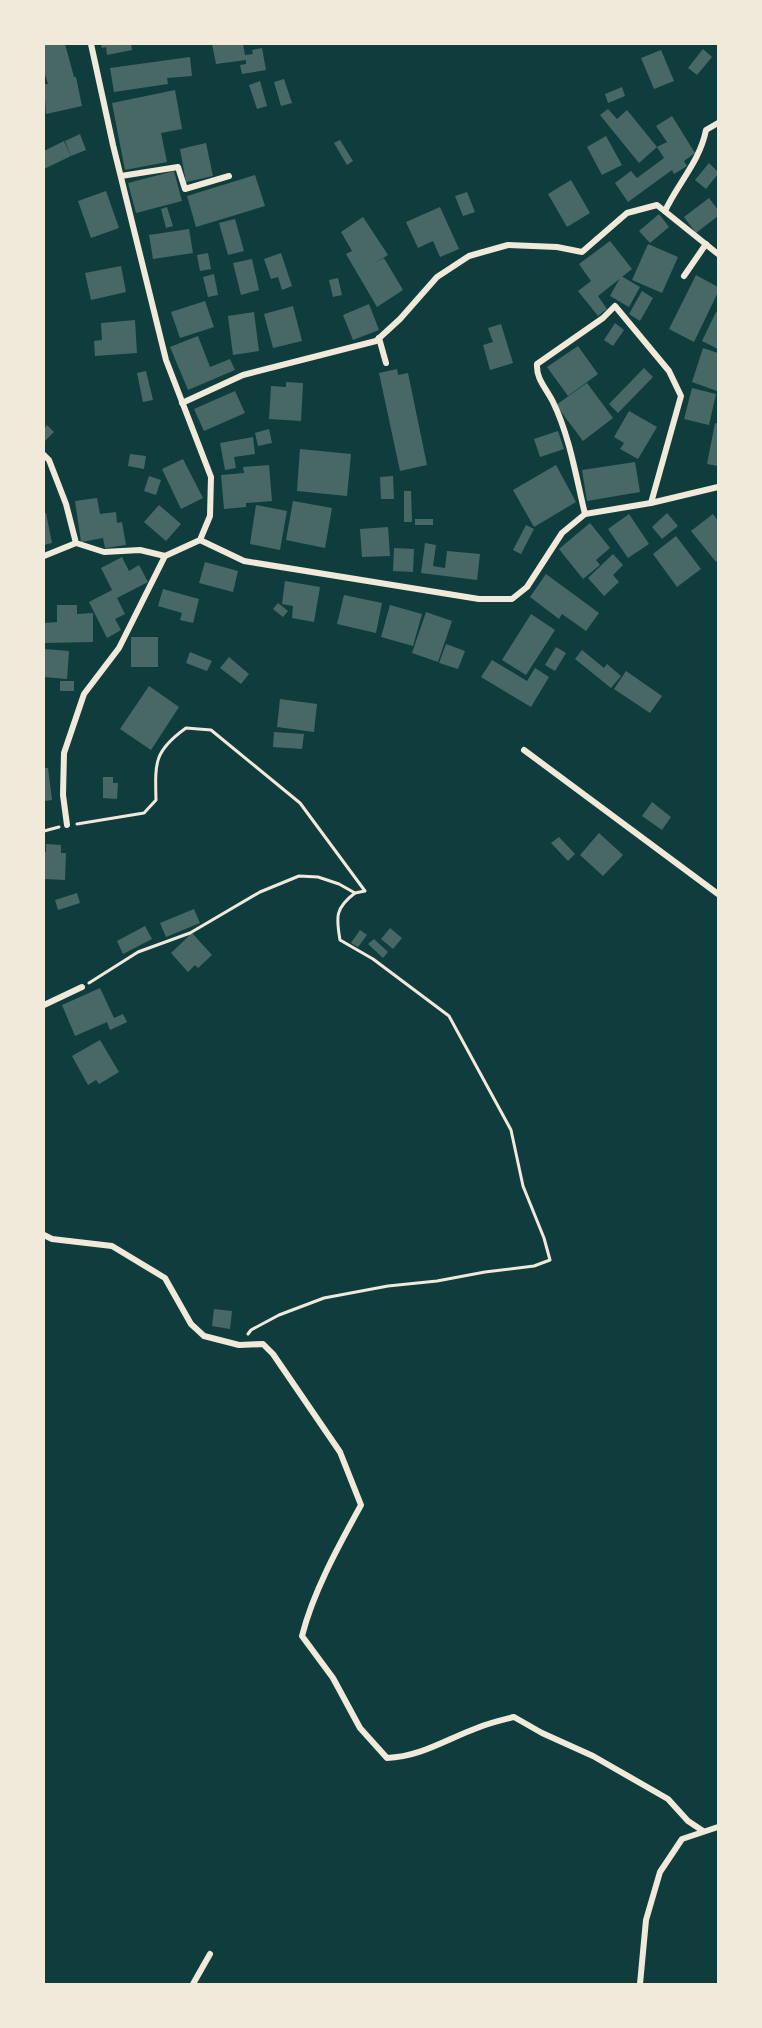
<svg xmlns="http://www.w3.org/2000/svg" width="762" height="2028" viewBox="0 0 762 2028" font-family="'Fira Sans Condensed',sans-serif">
  <rect width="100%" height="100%" fill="#0f3d3e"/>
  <g fill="#486865">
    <path d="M44,44h21l9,33h2l6,29 -36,8 -2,-30h4l-4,-13z"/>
    <path d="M101,44h30l1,6 -25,5 -1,-8 -4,1z"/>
    <path d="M212,44h31l2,11 8,-1 -1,-4 10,-2 4,22 -24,4 -2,-9 6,-1v-4l-30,4z"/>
    <path d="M703,49l9,8 -15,18 -9,-7z"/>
    <path d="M661,50l13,31 -20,8 -13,-31z"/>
    <path d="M190,57l2,19 -25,2 1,6 -54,8 -4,-24z"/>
    <path d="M284,79l8,24 -11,3 -7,-24z"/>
    <path d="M260,81l7,25 -10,3 -8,-24z"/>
    <path d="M622,87l3,9 -17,7 -3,-9z"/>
    <path d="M175,90l7,39 -21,4 6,29 -42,8 -13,-67z"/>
    <path d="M608,109l9,10 10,-9 30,37 -18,16 -39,-48z"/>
    <path d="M672,116l23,37 -11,8 3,5 -13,8 -2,-4 -44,32 -13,-19 16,-12 6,7 27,-20 -7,-11 10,-5 -11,-16z"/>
    <path d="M80,134l6,16 -15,6 -6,-15z"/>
    <path d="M606,136l16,29 -20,10 -15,-28z"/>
    <path d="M340,140l13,21 -6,4 -13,-22z"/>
    <path d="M64,141l7,15 -27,13v-18z"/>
    <path d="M206,143l7,33 -27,6 -6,-33z"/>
    <path d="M709,163l9,9v2l-12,15 -11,-9z"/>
    <path d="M174,171l8,30 -46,12 -8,-30z"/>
    <path d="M255,175l10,31 -69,21 -9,-31z"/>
    <path d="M571,180l19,33 -23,14 -19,-33z"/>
    <path d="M106,191l13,37 -28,10 -13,-37z"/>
    <path d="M467,192l8,20 -12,4 -8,-20z"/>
    <path d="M709,198l9,12v6l-22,17 -12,-16z"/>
    <path d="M167,207l6,19 -7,2 -5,-19z"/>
    <path d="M440,207l19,42 -19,8 -7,-16 -15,7 -12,-26z"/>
    <path d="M659,214l10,13 -19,16 -11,-12z"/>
    <path d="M363,217l25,38 -15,9 11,-6 19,32 -26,17 -31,-53 6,-3 -11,-19z"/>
    <path d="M235,219l9,32 -16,4 -9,-32z"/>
    <path d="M189,229l4,24 -40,6 -4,-24z"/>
    <path d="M610,241l22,28 -34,27 9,13 -9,7 -20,-25 13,-10 -12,-17z"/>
    <path d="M648,244l30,13 -16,36 -30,-13z"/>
    <path d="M208,253l3,16 -11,2 -3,-16z"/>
    <path d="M281,253l11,33 -10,4 -4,-13 -7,2 -7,-20z"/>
    <path d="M252,259l7,31 -18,5 -8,-32z"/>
    <path d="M121,266l5,26 -35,8 -6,-27z"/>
    <path d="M214,274l4,21 -10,2 -5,-20z"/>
    <path d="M696,275l22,12v5l-24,50 -25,-13z"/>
    <path d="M621,276l19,11 -11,20 -19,-11z"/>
    <path d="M338,278l4,17 -9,2 -4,-17z"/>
    <path d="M642,291l11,7 -13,23 -11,-7z"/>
    <path d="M205,301l9,26 -34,11 -9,-26z"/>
    <path d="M369,304l10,26 -26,10 -10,-25z"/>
    <path d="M293,306l9,35 -29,7 -9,-34z"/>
    <path d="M254,312l5,39 -26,4 -5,-39z"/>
    <path d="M716,312l2,1v36l-16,-8z"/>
    <path d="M135,320l2,33 -42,3 -1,-15 8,-1 -1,-17z"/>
    <path d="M615,323l9,7 -11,16 -9,-6z"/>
    <path d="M501,324l12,39 -23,7 -7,-25 10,-3 -5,-14z"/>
    <path d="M198,336l12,31 20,-8 5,11 -47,20 -18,-43z"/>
    <path d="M578,346l20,28 -30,22 -21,-29z"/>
    <path d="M703,348l15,5v32l-1,6 -25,-9z"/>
    <path d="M644,368l9,9 -35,36 -9,-9z"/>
    <path d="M397,369l1,6 10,-2 19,92 -27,6 -21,-98z"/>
    <path d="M146,371l7,29 -10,2 -6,-29z"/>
    <path d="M286,382l17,1 -2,38 -32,-2 2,-33 15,1z"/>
    <path d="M587,383l26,35 -30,23 -27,-36z"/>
    <path d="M692,388l24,6 -7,31 -25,-6z"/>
    <path d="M235,391l10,22 -41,18 -10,-22z"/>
    <path d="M629,411l28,16 -19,32 -18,-10 4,-6 -10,-6z"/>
    <path d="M715,423l3,1v42l-11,-2z"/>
    <path d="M47,425l7,7 -9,9 -1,-12z"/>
    <path d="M269,429l3,14 -14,3 -3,-13z"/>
    <path d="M558,431l6,18 -24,8 -6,-18z"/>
    <path d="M253,437l2,17 -21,3 2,11 -11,2 -5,-27z"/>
    <path d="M300,449l51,5 -4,42 -50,-5z"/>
    <path d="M130,454l16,2 -2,13 -16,-3z"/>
    <path d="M183,459l20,39 -22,11 -19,-40z"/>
    <path d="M635,462l5,30 -53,9 -5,-31z"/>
    <path d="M269,465l3,36 -26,2v4l-22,2 -3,-34 23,-2 -1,-6z"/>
    <path d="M556,465l20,37 -42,25 -21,-37z"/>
    <path d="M149,476l12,4 -5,15 -12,-4z"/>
    <path d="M393,476l1,23h-13l-1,-22z"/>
    <path d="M404,491h7l1,31h-8z"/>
    <path d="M97,498l3,16 16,-2 1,11 5,-1 4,23 -21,3 -2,-10 -22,4 -6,-41z"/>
    <path d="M293,501l39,7 -7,40 -39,-8z"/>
    <path d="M159,505l22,19 -15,17 -22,-19z"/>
    <path d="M256,505l31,6 -7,39 -30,-6z"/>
    <path d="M44,513h2l6,30 -8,2z"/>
    <path d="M667,513l11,13 -16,13 -10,-12z"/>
    <path d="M629,514l20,30 -21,14 -20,-29z"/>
    <path d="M713,514l5,7v38l-2,3 -25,-31z"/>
    <rect x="415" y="519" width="18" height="6"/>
    <path d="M590,523l20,25 -14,12 4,5 -17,14 -24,-30z"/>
    <path d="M526,525l8,4 -13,25 -8,-4z"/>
    <path d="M388,527l2,29 -28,1 -2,-28z"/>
    <path d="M676,536l25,33 -24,18 -24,-33z"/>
    <path d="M425,543l11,2 -3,21 12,2 2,-17 33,3 -3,26 -56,-7z"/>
    <path d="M394,548l20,1 -1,23 -20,-1z"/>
    <path d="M613,554l10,11 -10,10 6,7 -15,14 -16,-18z"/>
    <path d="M122,557l7,14 10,-6 9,17 -31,16 8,16 -10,5 6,11 -14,8 -18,-36 23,-12 -11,-22z"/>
    <path d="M205,562l33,9 -5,21 -34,-9z"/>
    <path d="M546,574l53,39 -13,18 -24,-17 -3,5 -29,-22z"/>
    <path d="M285,581l35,6 -6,35 -22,-4 1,-12 -11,-2z"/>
    <path d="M163,589l36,10 -6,24 -13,-3 2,-7 -24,-7z"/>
    <path d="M344,595l38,8 -6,30 -39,-9z"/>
    <path d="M278,603l10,8 -5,6 -10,-8z"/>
    <path d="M57,605h20v9l16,-1v29l-49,1v-20l13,-1z"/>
    <path d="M390,605l32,9 -9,32 -32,-9z"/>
    <path d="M426,612l26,9 -14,41 -26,-9z"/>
    <path d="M531,614l24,16 -29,45 -24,-15z"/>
    <rect x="131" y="637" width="27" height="30"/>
    <path d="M446,644l19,7 -7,18 -19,-6z"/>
    <path d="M556,647l10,6 -11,18 -10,-6z"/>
    <path d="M44,649l25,2 -2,28 -23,-2z"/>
    <path d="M582,650l22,18 3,-4 14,12 -10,12 -36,-29z"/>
    <path d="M190,652l22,9 -5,10 -21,-8z"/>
    <path d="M229,657l20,17 -8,10 -21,-16z"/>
    <path d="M492,660l35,21 8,-13 14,9 -18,30 -50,-30z"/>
    <path d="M626,671l36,25 -12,17 -36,-24z"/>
    <rect x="60" y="681" width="14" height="10"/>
    <path d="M149,686l30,21 -28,43 -31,-21z"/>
    <path d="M280,699l37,5 -3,28 -37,-5z"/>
    <path d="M274,732l30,2 -2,15 -29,-2z"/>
    <path d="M44,768h4l4,32 -8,1z"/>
    <path d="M103,777h10v6h5l-1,16 -14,-1z"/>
    <path d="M652,802l19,15 -9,13 -20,-14z"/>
    <path d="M599,833l24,22 -20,21 -23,-21z"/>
    <path d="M559,837l16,17 -7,7 -17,-18z"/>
    <path d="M46,844l15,1v8h5l-1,27 -21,-1v-27h2z"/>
    <path d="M77,893l3,10 -22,7 -3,-10z"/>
    <path d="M194,909l6,14 -34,14 -6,-14z"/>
    <path d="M145,926l7,13 -29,15 -6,-13z"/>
    <path d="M390,928l12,10 -9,11 -12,-10z"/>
    <path d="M360,930l7,5 -9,12 -7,-4z"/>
    <path d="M192,933l20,22 -14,13 -3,-3 -7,7 -17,-19z"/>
    <path d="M374,939l14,13 -5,6 -15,-14z"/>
    <path d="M100,988l14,30 9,-4 4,8 -17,8 -3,-8 -32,14 -13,-31z"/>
    <path d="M100,1040l19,32 -20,12 -3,-4 -8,5 -16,-29z"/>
    <path d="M214,1309l18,2 -2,18 -18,-3z"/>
  </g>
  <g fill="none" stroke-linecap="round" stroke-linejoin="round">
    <g stroke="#f1e9da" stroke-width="3">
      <path d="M77,824l67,-11 12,-13c-1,-38 -2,-49 30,-72l25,2 89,73 65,88 -10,2 -16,-9 -21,-7 -19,-1 -39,16 -70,41 -52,19 -49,31"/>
      <path d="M44,831l15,-4"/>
      <path d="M248,1334l3,-4 28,-15 45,-17 64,-12 49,-5 48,-9 49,-6 16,-6 -6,-22 -21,-52 -12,-56 -62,-114 -76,-57 -33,-19c-4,-23 -5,-32 15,-47"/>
    </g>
    <g stroke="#f1e9da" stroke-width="6">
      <path d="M121,176l57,-9 7,22 44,-13"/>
      <path d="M665,211c13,-28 35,-50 41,-81l12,-7"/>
      <path d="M684,276l22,-32"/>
      <path d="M379,338l7,25"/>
      <path d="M182,403l61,-28 133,-34 24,-22 37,-42 32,-21 39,-11 49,2 25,5 45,-39 30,-8 61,49"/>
      <path d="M44,455l5,5 17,44 10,39 28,9 36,-2 25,6"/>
      <path d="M585,514c-9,-37 -15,-77 -32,-112 -7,-14 -17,-23 -16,-38l66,-46 12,-12 54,65 12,25 -30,107"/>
      <path d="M200,540l44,21 235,38h33l15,-12 35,-54 23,-19 66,-11 67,-16"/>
      <path d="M44,556l32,-13"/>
      <path d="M524,750l194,144"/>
      <path d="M67,825l-4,-30 1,-42 20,-59 35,-46 46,-92 35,-16 10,-24 1,-39 -45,-117 -53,-215 -22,-101"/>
      <path d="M44,1005l38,-18"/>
      <path d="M44,1235l8,4 60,7 53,32 26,46 13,12 35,9 24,-1 10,10 67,98 21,53c-22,40 -48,87 -59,131l31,42 27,50 27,30c33,-1 60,-19 90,-30 12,-5 25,-8 37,-11l28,16 51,23 75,43 20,22 15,10"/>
      <path d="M193,1984l17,-30"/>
      <path d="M640,1984l6,-64 14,-48 22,-33 36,-12"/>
    </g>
  </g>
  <rect width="762" height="2028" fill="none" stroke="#f1e9da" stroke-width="90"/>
</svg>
